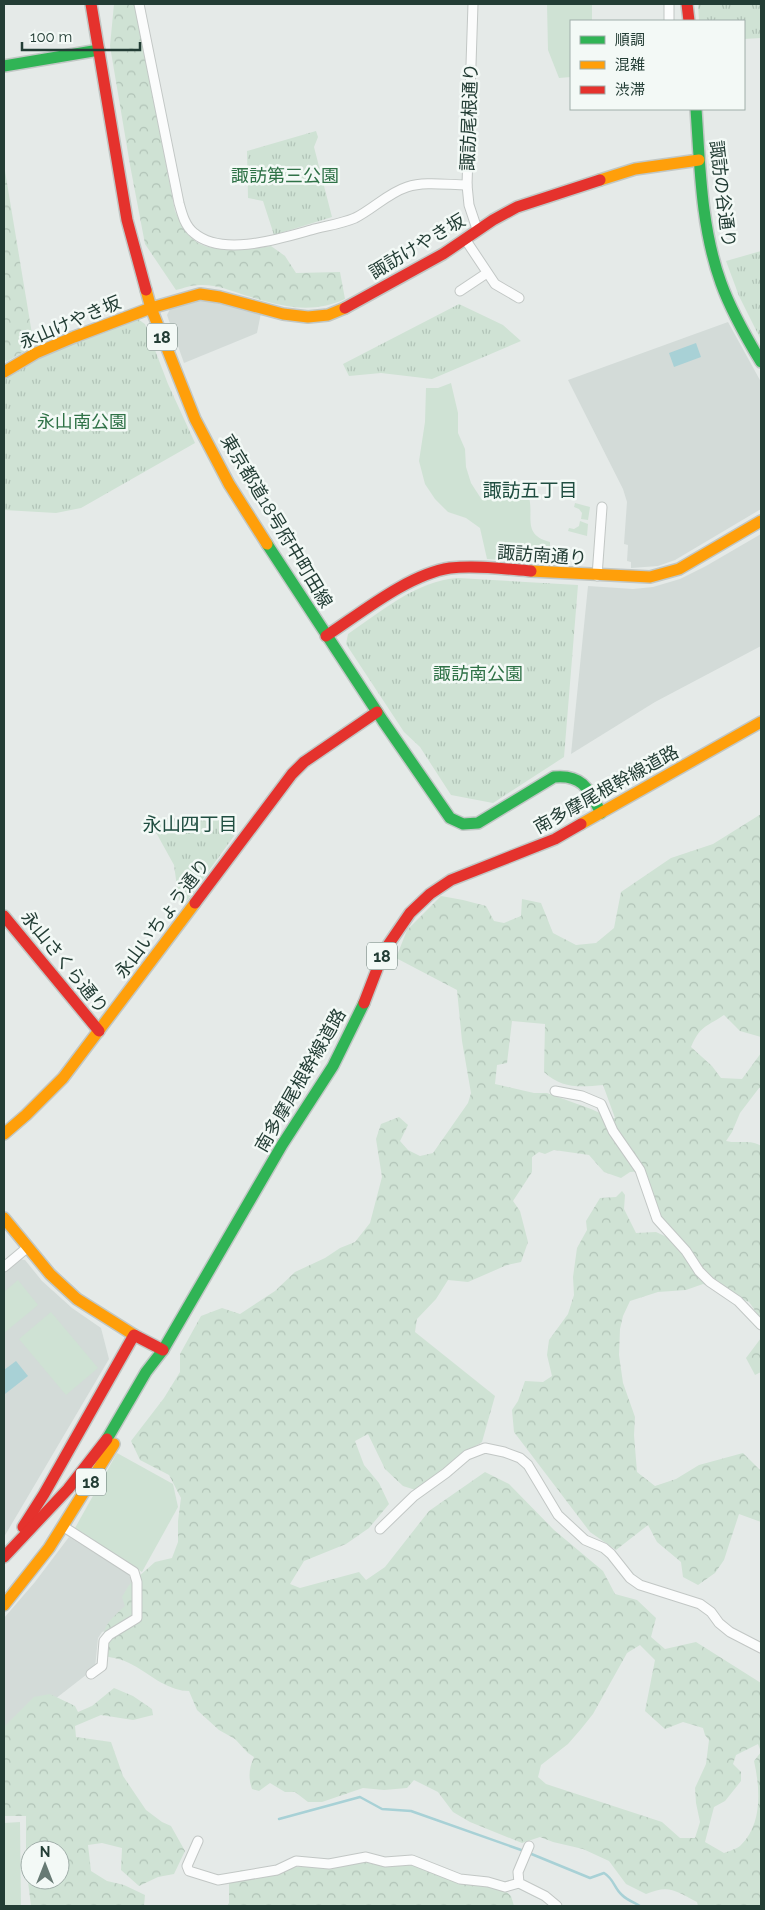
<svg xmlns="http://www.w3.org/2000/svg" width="765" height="1910" viewBox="0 0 765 1910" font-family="Raleway,'Noto Sans JP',sans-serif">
  <defs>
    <pattern id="forest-crowns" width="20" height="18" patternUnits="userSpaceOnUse" patternTransform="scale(1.25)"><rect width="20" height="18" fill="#cfe2d4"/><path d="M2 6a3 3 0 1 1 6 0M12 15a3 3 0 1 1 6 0" fill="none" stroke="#b1c3b7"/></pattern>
    <pattern id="park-tufts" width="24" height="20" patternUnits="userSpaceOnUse" patternTransform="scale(1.25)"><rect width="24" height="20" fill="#cfe2d4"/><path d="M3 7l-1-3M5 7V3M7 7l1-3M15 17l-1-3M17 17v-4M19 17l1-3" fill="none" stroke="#b1c3b7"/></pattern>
  </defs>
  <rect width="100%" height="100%" fill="#e5eae8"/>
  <g fill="#d3dbd8">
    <path d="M201,300l60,13 -4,20 -73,30 -17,-48 4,-8z"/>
    <path d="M728,322l33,60v127l-86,51 -17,6 -27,2v-6l-4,-1 1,-16 -4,-1 3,-42 -4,-13 -55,-109z"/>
    <path d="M761,534v112l-106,56 -84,52 17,-168 45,3 20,-2 27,-8 26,-13z"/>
    <path d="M19,1259l6,1 17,21 30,27 29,20 8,31 -105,178v-265z"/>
    <path d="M69,1537l59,37 5,8 -5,32 -17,15 -9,3 -4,6 -3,30 -40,31 -51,59v-140l31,-36z"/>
  </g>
  <g fill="#cfe2d4">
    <path d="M547,4h45v17h-21v56l-12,1 -11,-28z"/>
    <path d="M451,383l7,30v20l7,16 1,18 5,16 11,17 11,-1 21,-9h12c12,21 -8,44 24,52v21l-63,-4 -7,-31 -14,-10 -18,-6 -13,-13 -10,-15 -6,-23 6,-39 1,-34h12z"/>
    <path d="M575,503l15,4 -2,13 -7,-1 1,-6 -3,-4 -5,-2z"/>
    <path d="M580,521l8,3 -1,12 -19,-5 1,-3 5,1 5,-3z"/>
    <path d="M18,1280l20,25 -34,28v-41z"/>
    <path d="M51,1312l47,56 -32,27 -47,-56z"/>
    <path d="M117,1453l56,31 5,23 -36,65 -67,-44z"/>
    <path d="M20,1822l1,84h-17v-83z"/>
  </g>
  <g fill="url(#forest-crowns)" fill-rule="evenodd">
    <path d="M114,4h21l40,207c5,10 10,22 19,29 16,14 58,9 77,6l14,10 11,17 44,-1 5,27c-35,16 -65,7 -101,-4 -14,-5 -29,-11 -45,-10 -7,0 -15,3 -23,5l-31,-46 -15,-79 -20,-119z"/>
    <path d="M4,165l30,181 -28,16 -2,-6z"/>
    <path d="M761,814v223l-21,-6 -16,-16c-18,12 -24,11 -33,32l21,19 9,12 21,1 19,-26v35h-2l-19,25 -8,19 -6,9c12,3 25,-2 35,5v173l-12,-17 -46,-18 -17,6 -28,2 -28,9 -7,15 -3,13 -1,26 4,28 12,34 -1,18 3,37 18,14 21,-7 23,-14 44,-12 18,18v51l-22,-8 -15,46 -9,13 -17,12 -15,-8 -2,-15 -24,-20 -9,-17 -32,25 -26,-18 -76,-100 -2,-22 6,-9 7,-20 18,1 9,-6 -5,-21 2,-15 19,-26 6,-19 -1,-18 4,-29 10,-18 -1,-9 14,-23 16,-1 6,-6 3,4 -1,14 12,24 20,-1 11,5 6,-6 -18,-22 -11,-38 -14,1 -9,6 -17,-6 -15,-17 -35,-5 -9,4 -6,-2 -7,5v15l-19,29 7,10 8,31 -7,20 -14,3 -39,17 -20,-2 -12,19 -19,20 -2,13 80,64 -13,46 -23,14 -34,37 -22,-7 -18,-17 -17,-35 -13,7 9,24 15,18 10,21 -20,24 -23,16 -42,17 -14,23 10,4 59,-16 7,8 19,-13 44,-56 56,-39 24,12 45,46 49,41 12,23 22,6 19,18 -5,19 14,12 31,-7 65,41v223h-63l-1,-4c-21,-11 -28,-18 -51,-8l-20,-10 -17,-23 -26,-12 -30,-7 -13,-5 -18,6 -52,-21 -17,-10 -15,-20 -24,-12 -7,8 -23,2 -21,-2 -41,14h-14l-13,-10h-10l-15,-9 -11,8 -7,-2c-4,-12 -3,-21 2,-32l-6,-4 -13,-14 -16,-9 -22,-20 -8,-19c-25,-1 -39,-18 -60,-28 -7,-4 -16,-5 -24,-7 -5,-27 0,-32 20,-50l-3,-9 7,-12 26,-23 17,-4 6,-16v-21l3,-23 -12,-23 -29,-15 -9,-19 33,-43 16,-26v-18l21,-38 21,-8 18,6 35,-23 20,-19 30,-14 15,-10 15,-6 15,-19 12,-46 -6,-38 5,-15 18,-7 9,8 -8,16 8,9 12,6 13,-3 35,-50 3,-10 -9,-52 -5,-51 -61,-32 11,-28 34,-34 22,4 23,6 8,15 10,2 17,-7 1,-17 19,4 12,30 23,12 20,-2 18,-15 7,-36 50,-34 42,-14zM512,1021l33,3 -1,48c18,17 36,15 59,13l12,33h-4l-20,-9 -44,-16h-13l-39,-9 2,-19 10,-2zM640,1645l15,15 -10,51 20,18 18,-7 20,6 2,7 4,5 -3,24 -11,24 1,15 4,19 -5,16h-15l-18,-16 -116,-38 -8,-7 3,-12 27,-21 13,-15 12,-15 34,-61zM758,1744l3,8 -7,9c6,27 9,62 -13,84 -4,4 -12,6 -17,8l-19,-11 9,-35 11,-6 16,-20v-9l-8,-8 3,-9z"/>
    <path d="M761,1338v34l-6,3 -9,-17z"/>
    <path d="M114,1688l19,8 19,13 1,6 -20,5 -32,-5 -26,11 1,11 35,5 12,34 23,34 16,12 9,4 14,25 -11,23 -16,3 -19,9 -18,-16 1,-22 -20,-5 -14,2 3,26 16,10 17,4 21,10 -1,11h-113l-5,-41v-49h-22v-89l30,-30 16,-3 25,12 3,6 14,-6zM30,1850h30v30h-30z"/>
    <path d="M367,1857l55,3 25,16h26l27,10 11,10 3,10h-287l2,-3v-23l12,-10 41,-1 23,-3 24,-7z"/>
  </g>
  <g fill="url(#park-tufts)">
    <path d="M698,4h63v34l-17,1v-18h-45z"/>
    <path d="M316,131l2,6 -4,10 18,70 -58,18 -11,-34 -15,-3 -1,-47z"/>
    <path d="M761,251v89l-22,-44 -13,-35z"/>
    <path d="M459,304l44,21 18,16 -89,38 -51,-6 -32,3 -6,-12z"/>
    <path d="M136,318l9,6 23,60 27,59 -114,65 -25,5 -52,-3v-132l35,-21z"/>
    <path d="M458,578l120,7 -14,172 -71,46 -42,-8 -31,-48 -16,-15 -58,-88 2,-10c34,-23 68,-53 110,-56z"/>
    <path d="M148,818l76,1 10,17 -50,69 -5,-4 -5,-36z"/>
  </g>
  <g fill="#a8d1d6">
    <path d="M696,343l5,14 -27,10 -5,-14z"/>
    <path d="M16,1361l12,15 -23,18 -1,-24z"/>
  </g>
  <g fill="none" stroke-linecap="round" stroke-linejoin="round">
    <g stroke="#a8d1d6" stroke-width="2.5">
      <path d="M279,1819l81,-22 22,12 29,2 113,40"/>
      <path d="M529,1853l61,25 14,-5c10,6 10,15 18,22 5,5 13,8 18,11"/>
    </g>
    <g stroke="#c2c7c5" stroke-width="11">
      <g id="street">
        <path d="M139,4l40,199c3,11 6,23 15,30 28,24 85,6 117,-3 14,-4 30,-6 44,-12 18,-9 33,-25 52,-31 18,-6 41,-2 60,-2"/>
        <path d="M473,4l-6,181 2,20 8,24"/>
        <path d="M669,4v17"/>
        <path d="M465,239l30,45 24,14"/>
        <path d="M460,291l27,-18"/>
        <path d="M597,576l5,-69"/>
        <path d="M555,1091l27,5 19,8 12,27 27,39 17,49 29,32 13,20 11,11 28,19 23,24"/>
        <path d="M4,1267l24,-20"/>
        <path d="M64,1527l70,45 3,10v36l-28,17 -5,6 -2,25 -11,8"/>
        <path d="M380,1529l34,-33 32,-23 21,-18 18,-7 19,4 16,6 8,7 30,50 27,25 19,8 7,6 19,24 10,7 60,19 11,8 8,11 11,9 31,16"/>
        <path d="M198,1841l-11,25 2,5 29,9 59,-10 19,-9 33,3 37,-7 19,5 27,-2 48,19 28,3 17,5 14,-4"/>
        <path d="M529,1846l-11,26 1,11 26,13 12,10"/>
      </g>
    </g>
    <g stroke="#c1c7c5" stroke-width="14">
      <g id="fast">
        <path d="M4,66l95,-16"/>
        <path d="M696,109c4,58 5,119 25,174 10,28 25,54 40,79"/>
        <path d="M267,544l116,177 67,97 13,6 15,-1 76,-46c29,-3 35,13 47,36"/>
        <path d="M107,1439l39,-67 17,-22 119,-205 51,-79 31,-63"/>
      </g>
    </g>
    <g stroke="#c1c7c5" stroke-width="14">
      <g id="slow">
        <path d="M600,180l35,-11 64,-9"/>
        <path d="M146,290l5,18 44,111 34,65 38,60"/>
        <path d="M4,372l32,-19 38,-16 77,-29 49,-14 20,3 63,17 25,3 20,-2 17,-7"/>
        <path d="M531,571l119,6 29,-8 82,-48"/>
        <path d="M581,824l180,-102"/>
        <path d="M4,1134l22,-19 37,-37 132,-175"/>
        <path d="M4,1218l46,56 27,25 57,36"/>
        <path d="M4,1605l45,-57 65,-104"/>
      </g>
    </g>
    <g stroke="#c1c7c5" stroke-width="14">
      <g id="jam">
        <path d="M91,4l36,216 19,70"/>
        <path d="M687,4l2,17"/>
        <path d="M345,308l98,-54 50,-34 24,-13 83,-27"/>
        <path d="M326,636c35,-23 83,-62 124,-68 27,-3 55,1 81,3"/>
        <path d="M195,903l97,-129 12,-12 73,-50"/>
        <path d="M4,916l95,115"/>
        <path d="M364,1003l20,-52 26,-38 20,-19 21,-14 104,-41 26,-15"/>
        <path d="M23,1527l21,-33 90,-159 29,15"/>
        <path d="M4,1557l64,-68 39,-50"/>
      </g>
    </g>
    <use href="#street" stroke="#fbfcfc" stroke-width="9"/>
    <use href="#fast" stroke="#30b455" stroke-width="11"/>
    <use href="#slow" stroke="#ff9f0a" stroke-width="11"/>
    <use href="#jam" stroke="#e5322d" stroke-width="11"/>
  </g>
  <g text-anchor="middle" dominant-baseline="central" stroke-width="5" stroke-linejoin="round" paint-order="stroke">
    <g fill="#f3f9f6" stroke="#61756f" stroke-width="1">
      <rect x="147" y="323.5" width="30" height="27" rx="4"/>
      <rect x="367" y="942.5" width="30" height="27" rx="4"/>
      <rect x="76" y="1468.5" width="30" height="27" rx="4"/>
    </g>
    <g font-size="16" font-weight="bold" fill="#233d35">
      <text x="162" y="337">18</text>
      <text x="382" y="956">18</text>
      <text x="91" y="1482">18</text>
    </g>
    <g font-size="18" fill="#233d35" stroke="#f3f9f6">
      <text transform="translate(469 117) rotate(-88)">諏訪尾根通り</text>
      <text transform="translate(723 194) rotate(83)">諏訪の谷通り</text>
      <text transform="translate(417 246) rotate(-31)">諏訪けやき坂</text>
      <text transform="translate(70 322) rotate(-23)">永山けやき坂</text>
      <text transform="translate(277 521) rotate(59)">東京都道18号府中町田線</text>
      <text transform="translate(542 555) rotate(4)">諏訪南通り</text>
      <text transform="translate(606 789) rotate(-29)">南多摩尾根幹線道路</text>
      <text transform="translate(162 918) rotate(-53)">永山いちょう通り</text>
      <text transform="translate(65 962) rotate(51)">永山さくら通り</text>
      <text transform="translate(300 1080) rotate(-60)">南多摩尾根幹線道路</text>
    </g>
    <g font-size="18" fill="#2f7247" stroke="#f3f9f6">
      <text x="285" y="175">諏訪第三公園</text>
      <text x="82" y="421">永山南公園</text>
      <text x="478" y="673">諏訪南公園</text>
    </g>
    <g font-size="19" fill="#204e41" stroke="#f3f9f6">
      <text x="530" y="490">諏訪五丁目</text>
      <text x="190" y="824">永山四丁目</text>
    </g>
  </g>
  <rect width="765" height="1910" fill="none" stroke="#233d35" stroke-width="10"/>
  <rect x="570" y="20" width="175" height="90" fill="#f3f9f6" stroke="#a0aea9"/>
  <rect x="580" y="36" width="25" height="8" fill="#30b455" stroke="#a0aea9"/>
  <text x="615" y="45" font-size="15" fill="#233d35">順調</text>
  <rect x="580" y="61" width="25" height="8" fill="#ff9f0a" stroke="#a0aea9"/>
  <text x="615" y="70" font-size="15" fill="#233d35">混雑</text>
  <rect x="580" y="86" width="25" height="8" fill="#e5322d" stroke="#a0aea9"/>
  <text x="615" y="95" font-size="15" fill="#233d35">渋滞</text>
  <g transform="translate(45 1865)"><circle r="24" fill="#f3f9f6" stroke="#a0aea9"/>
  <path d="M0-4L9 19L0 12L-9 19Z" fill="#677a74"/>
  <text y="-8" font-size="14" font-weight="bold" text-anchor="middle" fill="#233d35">N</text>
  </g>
  <path d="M22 42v8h118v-8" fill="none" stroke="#233d35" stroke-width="2.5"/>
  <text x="30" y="42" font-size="15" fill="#233d35" stroke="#f3f9f6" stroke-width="4" paint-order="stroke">100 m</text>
</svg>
